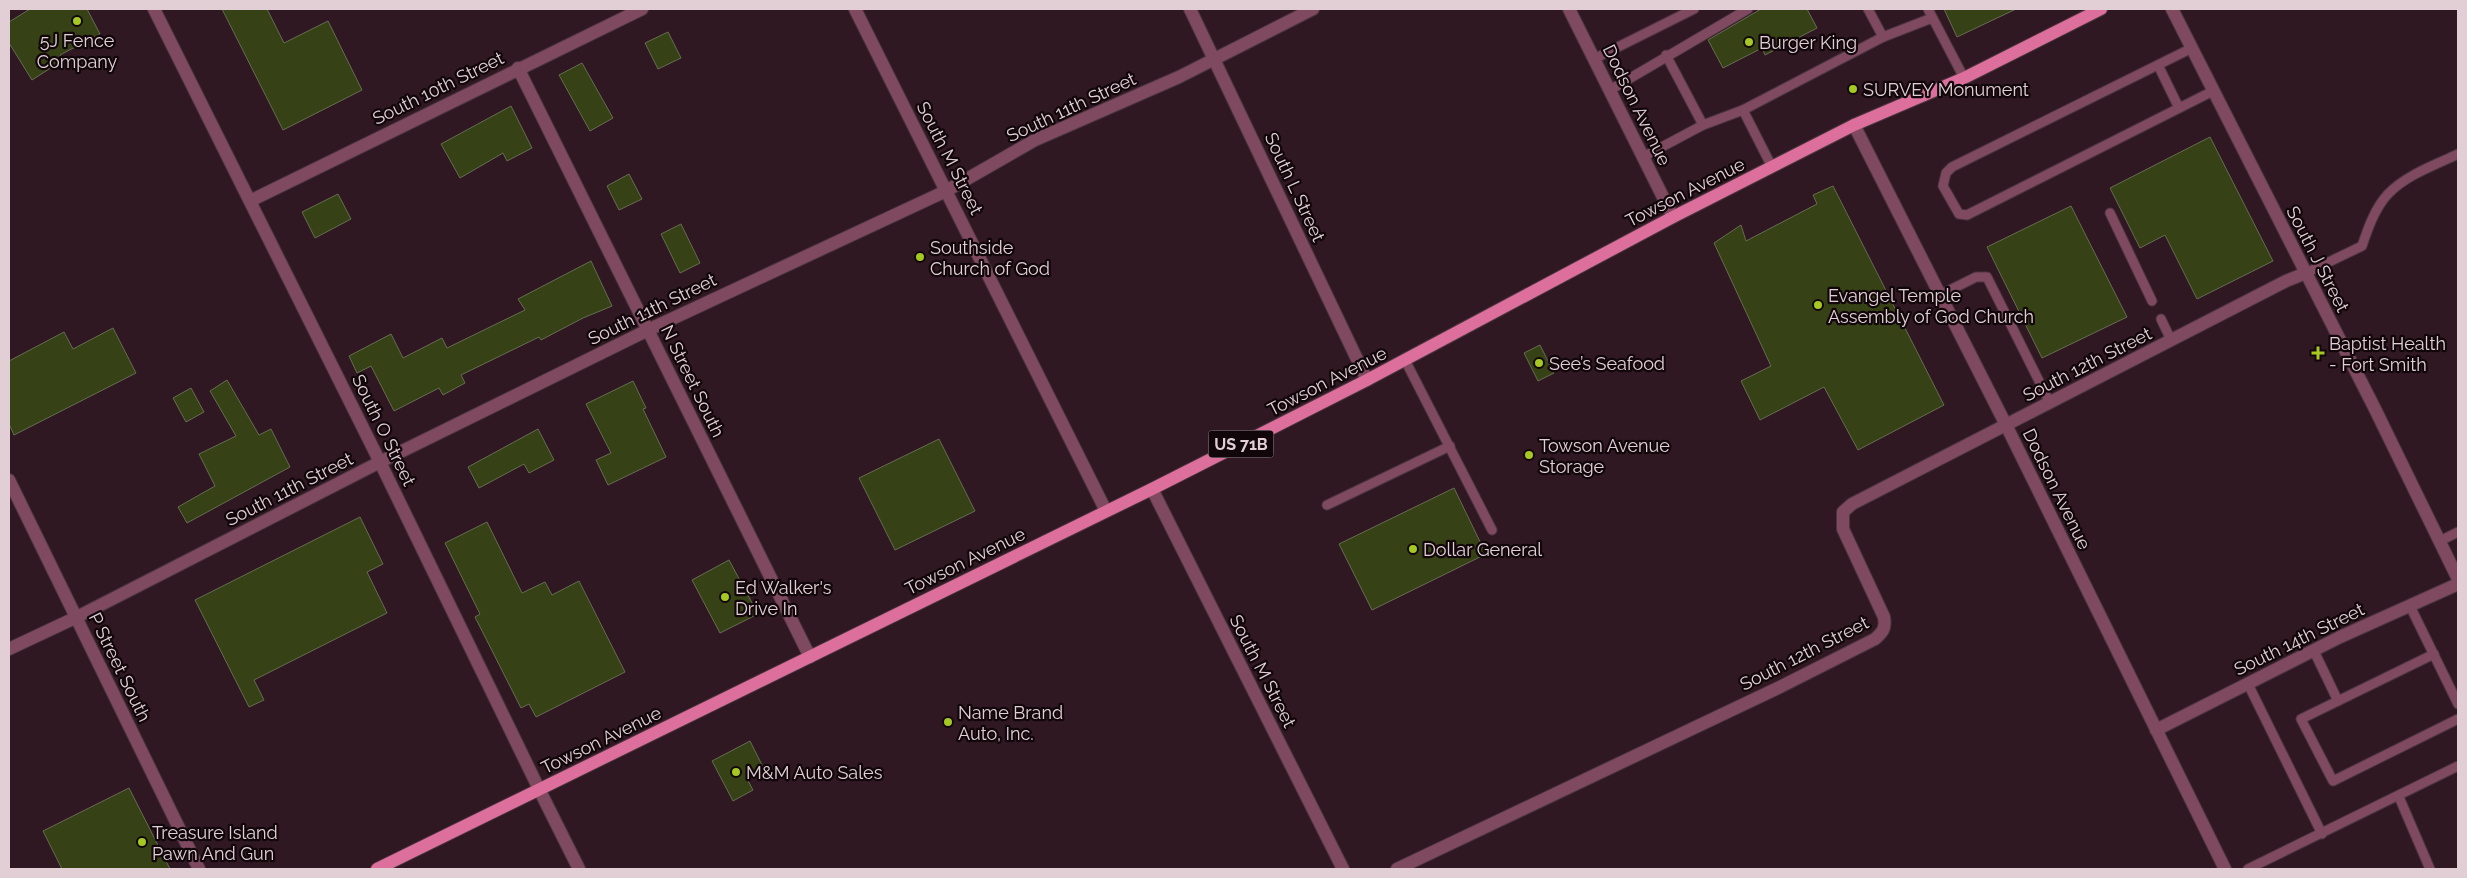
<svg xmlns="http://www.w3.org/2000/svg" width="2467" height="878" viewBox="0 0 2467 878" font-family="Raleway,sans-serif">
  <rect width="100%" height="100%" fill="#301822"/>
  <g fill="#364115" stroke="#656d52">
    <path d="M30,9h57l13,25 -40,21 3,5 -31,20 -23,-37v-21z"/>
    <path d="M222,9h45l17,34 44,-22 34,69 -79,40z"/>
    <path d="M1761,9h46l10,19 -52,27 -3,-7 -39,20 -15,-28z"/>
    <path d="M1944,9h72l-59,28z"/>
    <path d="M668,32l13,26 -23,11 -13,-26z"/>
    <path d="M582,63l31,55 -23,13 -31,-56z"/>
    <path d="M511,106l21,42 -25,13 -4,-8 -43,25 -19,-34z"/>
    <path d="M2210,137l63,124 -76,38 -32,-64 -25,13 -30,-60z"/>
    <path d="M629,174l13,25 -23,11 -12,-24z"/>
    <path d="M1833,186l111,219 -86,45 -34,-63 -64,33 -19,-39 30,-15 -57,-123 27,-18 5,16 71,-37 -4,-9z"/>
    <path d="M338,194l13,25 -36,19 -13,-26z"/>
    <path d="M2071,206l56,111 -85,41 -55,-111z"/>
    <path d="M681,224l19,39 -20,10 -19,-39z"/>
    <path d="M591,261l21,45 -29,12 -42,22 -2,-3 -78,38 4,8 -22,12 -4,-7 -45,23 -23,-45 -14,7 -8,-17 42,-22 12,24 39,-20 5,10 78,-38 -7,-11z"/>
    <path d="M113,328l23,45 -122,62 -5,-11v-63l55,-29 9,17z"/>
    <path d="M1540,345l14,28 -16,8 -14,-28z"/>
    <path d="M227,380l32,55 12,-6 19,38 -103,56 -9,-16 37,-21 -16,-32 37,-18 -26,-45z"/>
    <path d="M633,381l13,27 -3,1 23,48 -58,28 -12,-25 15,-7 -25,-49z"/>
    <path d="M191,388l13,24 -18,10 -13,-24z"/>
    <path d="M538,429l16,31 -25,13 -5,-9 -45,24 -11,-21z"/>
    <path d="M939,439l36,72 -80,39 -36,-72z"/>
    <path d="M1454,488l32,66 -114,56 -33,-66z"/>
    <path d="M360,517l23,47 -16,8 20,41 -133,67 10,20 -15,7 -54,-107z"/>
    <path d="M487,522l35,71 23,-11 7,13 27,-14 46,91 -89,45 -7,-13 -8,4 -46,-91 5,-3 -35,-71z"/>
    <path d="M729,560l29,54 -38,19 -28,-53z"/>
    <path d="M750,741l13,26 -17,10 7,13 -20,11 -21,-40z"/>
    <path d="M129,788l41,81h-108l-19,-38z"/>
  </g>
  <g fill="none" stroke-linecap="round" stroke-linejoin="round">
    <g stroke="#4c353f" stroke-width="11">
      <g id="service">
        <path d="M1868,9l15,28 49,-19"/>
        <path d="M1928,9l36,69"/>
        <path d="M2192,48l-240,119 -6,6 -3,13 16,28 8,1 246,-124"/>
        <path d="M1666,55l37,70"/>
        <path d="M1594,59l100,-50"/>
        <path d="M2158,65l21,43"/>
        <path d="M1610,90l138,-81"/>
        <path d="M1743,110l140,-73"/>
        <path d="M1643,157l60,-32 40,-15 29,57"/>
        <path d="M2110,213l42,88"/>
        <path d="M2306,273l56,-27c6,-18 13,-38 26,-52 18,-19 47,-29 70,-40"/>
        <path d="M1940,295l36,-18h11l63,126"/>
        <path d="M2161,319l10,21"/>
        <path d="M1405,360l87,170"/>
        <path d="M1327,505l123,-59"/>
        <path d="M2440,541l18,-9"/>
        <path d="M2410,606l48,98"/>
        <path d="M2314,651l24,50"/>
        <path d="M2434,654l-133,65 32,62 125,-62"/>
        <path d="M2248,684l74,150"/>
        <path d="M2399,797l31,72"/>
        <path d="M2248,869l210,-103"/>
      </g>
    </g>
    <g stroke="#4c353f" stroke-width="14">
      <g id="minor">
        <path d="M855,9l251,502"/>
        <path d="M1190,9l177,371"/>
        <path d="M1569,9l104,208"/>
        <path d="M2172,9l203,400 83,170"/>
        <path d="M518,68l292,589"/>
        <path d="M250,201l392,-192"/>
        <path d="M9,480l190,389"/>
        <path d="M1152,489l191,380"/>
        <path d="M9,649l68,-32 303,-155 268,-132 298,-139 89,-51 144,-63 134,-68"/>
        <path d="M2156,730l184,-93 118,-53"/>
        <path d="M539,789l40,80"/>
        <path d="M1397,869l383,-182 95,-48c8,-7 11,-11 9,-22l-41,-88v-17l9,-8 434,-223 20,-8"/>
      </g>
    </g>
    <g stroke="#4c353f" stroke-width="14">
      <g id="tertiary">
        <path d="M154,9l226,453 159,327"/>
        <path d="M1854,125l152,300 219,444"/>
      </g>
    </g>
    <g stroke="#4c353f" stroke-width="14">
      <path id="primary" d="M377,869l775,-380 215,-109 306,-163 181,-92 110,-47 137,-69"/>
    </g>
    <use href="#service" stroke="#7f4a5f" stroke-width="9"/>
    <use href="#minor" stroke="#7f4a5f" stroke-width="12"/>
    <use href="#tertiary" stroke="#7f4a5f" stroke-width="12"/>
    <use href="#primary" stroke="#dd6f9d" stroke-width="12"/>
  </g>
  <g fill="#a6c822" stroke="#11070b" stroke-width="2">
    <circle cx="77" cy="21" r="5"/>
    <circle cx="1749" cy="42" r="5"/>
    <circle cx="1853" cy="89" r="5"/>
    <circle cx="920" cy="257" r="5"/>
    <circle cx="1818" cy="305" r="5"/>
    <path d="M2315.5 345.5h5v5h5v5h-5v5h-5v-5h-5v-5h5z"/>
    <circle cx="1539" cy="363" r="5"/>
    <circle cx="1529" cy="455" r="5"/>
    <circle cx="1413" cy="549" r="5"/>
    <circle cx="725" cy="597" r="5"/>
    <circle cx="948" cy="722" r="5"/>
    <circle cx="736" cy="772" r="5"/>
    <circle cx="142" cy="842" r="5"/>
  </g>
  <g text-anchor="middle" dominant-baseline="central" stroke-width="4.5" stroke-linejoin="round" paint-order="stroke">
    <rect fill="#11070b" stroke="#a39398" stroke-width="1" x="1208.5" y="430.5" width="65" height="27" rx="4"/>
    <g font-size="16" font-weight="bold" fill="#e1cfd5">
      <text x="1241" y="444">US 71B</text>
    </g>
    <g font-size="18" fill="#e1cfd5" stroke="#11070b" text-anchor="start">
      <text x="77" y="40" text-anchor="middle">5J Fence<tspan x="77" dy="21">Company</tspan></text>
      <text x="1759" y="42">Burger King</text>
      <text x="1863" y="89">SURVEY Monument</text>
      <text x="930" y="247">Southside<tspan x="930" dy="21">Church of God</tspan></text>
      <text x="1828" y="295">Evangel Temple<tspan x="1828" dy="21">Assembly of God Church</tspan></text>
      <text x="2329" y="343">Baptist Health<tspan x="2329" dy="21">- Fort Smith</tspan></text>
      <text x="1549" y="363">See’s Seafood</text>
      <text x="1539" y="445">Towson Avenue<tspan x="1539" dy="21">Storage</tspan></text>
      <text x="1423" y="549">Dollar General</text>
      <text x="735" y="587">Ed Walker's<tspan x="735" dy="21">Drive In</tspan></text>
      <text x="958" y="712">Name Brand<tspan x="958" dy="21">Auto, Inc.</tspan></text>
      <text x="746" y="772">M&amp;M Auto Sales</text>
      <text x="152" y="832">Treasure Island<tspan x="152" dy="21">Pawn And Gun</tspan></text>
    </g>
    <g font-size="18" fill="#e1cfd5" stroke="#11070b">
      <text transform="translate(438 88) rotate(-26)">South 10th Street</text>
      <text transform="translate(1637 105) rotate(64)">Dodson Avenue</text>
      <text transform="translate(1071 107) rotate(-25)">South 11th Street</text>
      <text transform="translate(950 158) rotate(63)">South M Street</text>
      <text transform="translate(1295 187) rotate(65)">South L Street</text>
      <text transform="translate(1685 192) rotate(-27)">Towson Avenue</text>
      <text transform="translate(2318 259) rotate(63)">South J Street</text>
      <text transform="translate(652 309) rotate(-26)">South 11th Street</text>
      <text transform="translate(2087 364) rotate(-27)">South 12th Street</text>
      <text transform="translate(693 381) rotate(64)">N Street South</text>
      <text transform="translate(1327 381) rotate(-27)">Towson Avenue</text>
      <text transform="translate(384 430) rotate(64)">South O Street</text>
      <text transform="translate(289 489) rotate(-27)">South 11th Street</text>
      <text transform="translate(2057 489) rotate(64)">Dodson Avenue</text>
      <text transform="translate(965 561) rotate(-26)">Towson Avenue</text>
      <text transform="translate(2299 639) rotate(-26)">South 14th Street</text>
      <text transform="translate(1804 653) rotate(-27)">South 12th Street</text>
      <text transform="translate(120 667) rotate(64)">P Street South</text>
      <text transform="translate(1263 671) rotate(63)">South M Street</text>
      <text transform="translate(601 740) rotate(-26)">Towson Avenue</text>
    </g>
  </g>
  <rect width="2467" height="878" fill="none" stroke="#e1cfd5" stroke-width="20"/>
</svg>
